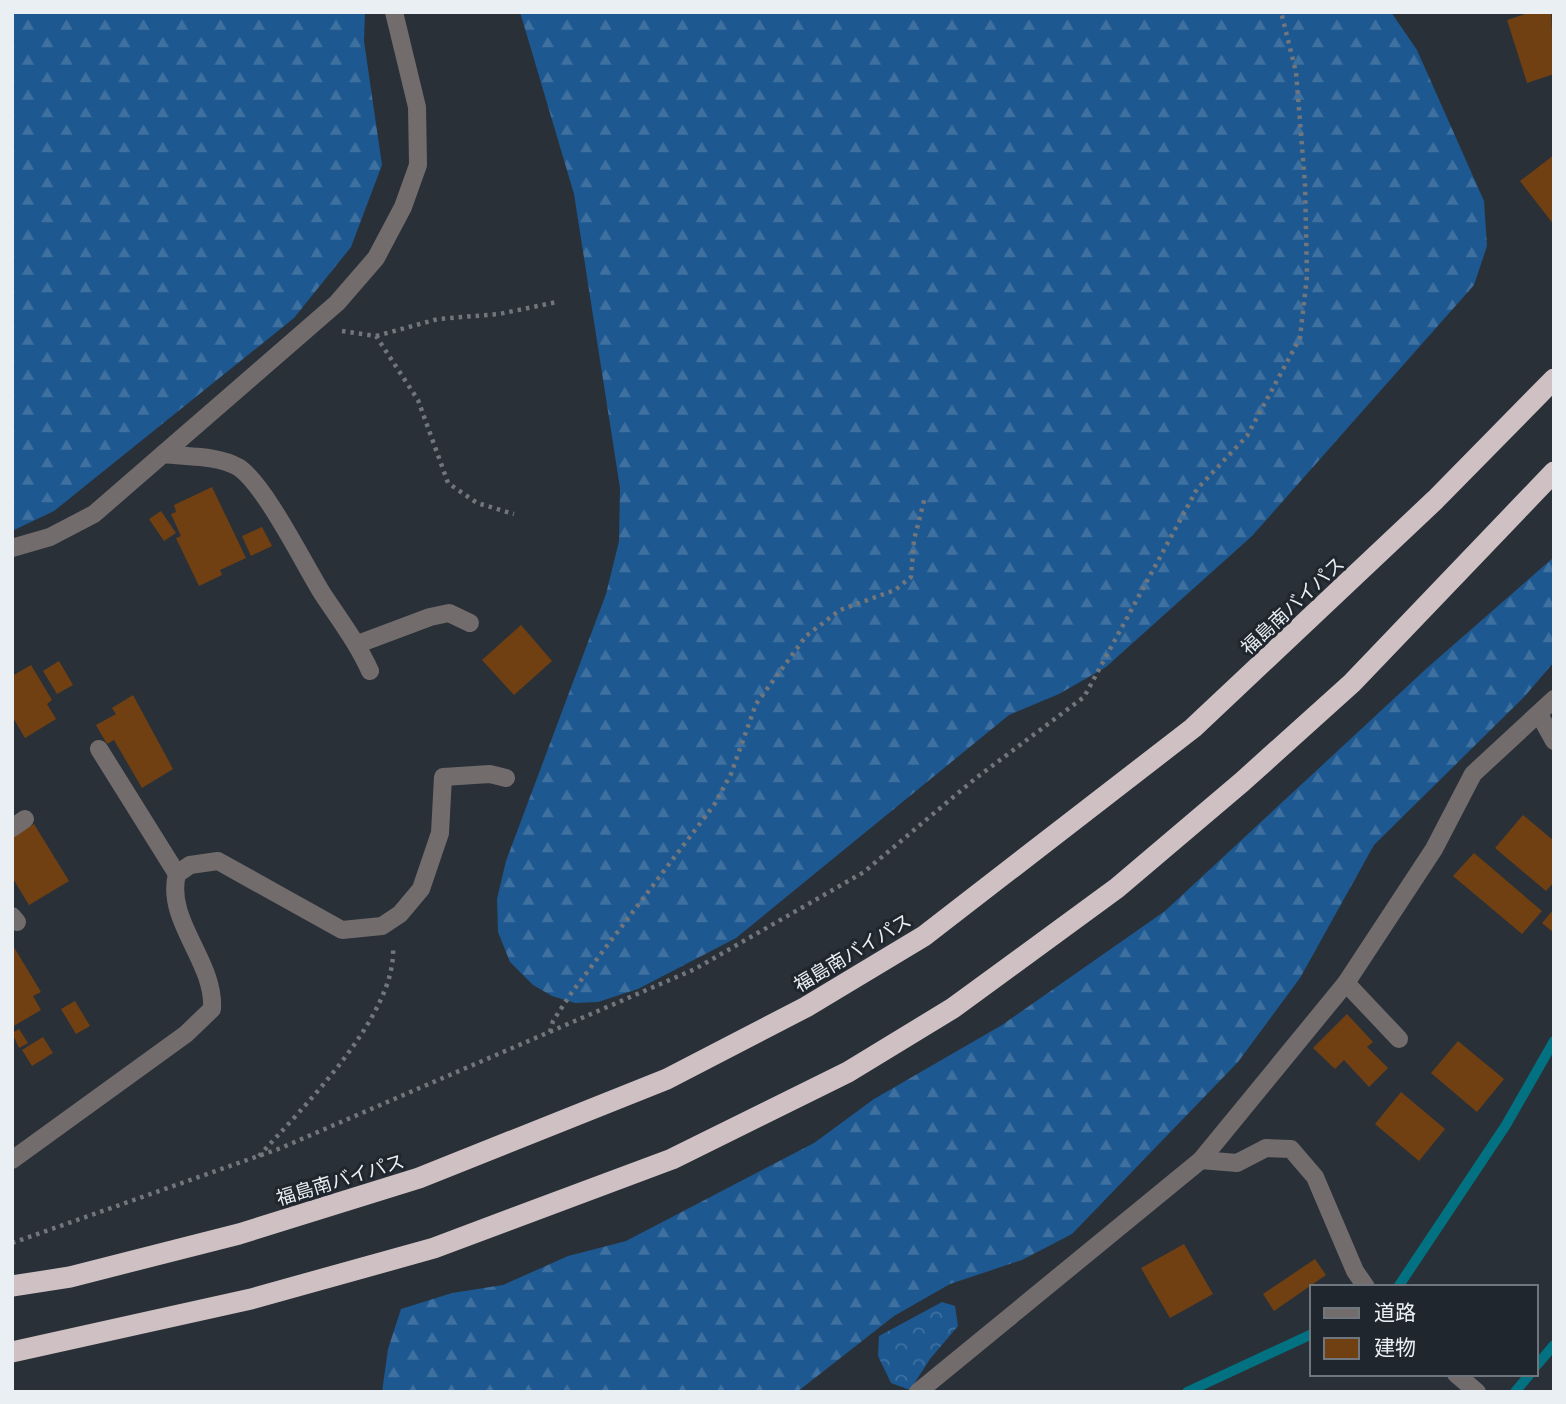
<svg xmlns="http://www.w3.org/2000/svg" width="1566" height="1404" viewBox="0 0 1566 1404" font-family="Lato,'Noto Sans JP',sans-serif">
  <defs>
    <pattern id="forest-firs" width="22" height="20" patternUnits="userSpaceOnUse" patternTransform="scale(1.75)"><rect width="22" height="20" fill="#1d5890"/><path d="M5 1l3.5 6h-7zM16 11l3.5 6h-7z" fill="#3e70a0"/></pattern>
    <pattern id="park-crowns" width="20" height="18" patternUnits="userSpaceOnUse" patternTransform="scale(1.75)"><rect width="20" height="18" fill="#1d5890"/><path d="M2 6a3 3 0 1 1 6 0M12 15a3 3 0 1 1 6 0" fill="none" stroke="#3e70a0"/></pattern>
  </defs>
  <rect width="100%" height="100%" fill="#293037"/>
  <g fill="url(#forest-firs)">
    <path d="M12,12h353l-1,29 18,124 -31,82 -57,71 -240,193 -42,20z"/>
    <path d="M520,12h871l26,38 67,151 3,45 -13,39 -222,251 -146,131 -47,27 -50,21 -273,223 -98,51 -40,13 -23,1 -23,-7 -19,-11 -23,-23 -12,-30 -1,-33 9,-38 100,-267 13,-53 1,-53 -46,-294z"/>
    <path d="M1554,557v105l-30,35 -150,148 -74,133 -62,84 -166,172 -50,26 -72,24 -56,32 -97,76h-415l6,-43 13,-40 51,-16 51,-8 65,-29 58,-15 188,-98 60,-44 128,-74 163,-114 262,-243z"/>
  </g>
  <path fill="url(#park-crowns)" d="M942,1302l13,4 3,20 -28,33 -20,31 -19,-7 -13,-27 1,-20z"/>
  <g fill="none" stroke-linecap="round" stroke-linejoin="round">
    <g stroke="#027282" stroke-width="10">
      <path d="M1398,1287l108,-162 48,-84"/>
      <path d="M1536,1366l18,-21"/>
      <path d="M1187,1392l125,-58"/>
      <path d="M1515,1392l15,-18"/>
    </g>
  </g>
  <g fill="#704013">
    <path d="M1531,12h20l3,62 -27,9 -20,-63z"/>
    <path d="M1554,155v70l-34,-44z"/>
    <path d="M212,487l34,71 -26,12 2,5 -23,11 -23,-48 5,-2 -10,-22 5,-2 -2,-7z"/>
    <path d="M161,511l15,22 -12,8 -15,-22z"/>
    <path d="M262,527l10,19 -21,10 -9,-20z"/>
    <path d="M521,625l31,36 -38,34 -32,-35z"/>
    <path d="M59,661l14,24 -16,9 -14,-23z"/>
    <path d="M31,665l21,35 -5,4 9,15 -31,19 -13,-22v-40z"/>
    <path d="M133,695l40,74 -31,19 -28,-48 -7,4 -11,-19 20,-11 -4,-6z"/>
    <path d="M1523,815l31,26v41l-8,9 -51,-43z"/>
    <path d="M34,824l35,57 -40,24 -17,-28v-40z"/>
    <path d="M1474,853l68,58 -20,23 -69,-58z"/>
    <path d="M1554,909v24l-12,-10z"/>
    <path d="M12,944l29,48 -8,4 8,14 -29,17z"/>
    <path d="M75,1001l15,25 -14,8 -15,-25z"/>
    <path d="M1347,1014l26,28 -6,5 21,21 -19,19 -25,-27 -9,9 -22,-21z"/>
    <path d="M19,1029l9,14 -9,5 -7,-15z"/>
    <path d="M43,1037l10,16 -21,13 -10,-16z"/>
    <path d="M1458,1041l46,38 -27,33 -46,-39z"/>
    <path d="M1401,1092l44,37 -26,32 -44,-37z"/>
    <path d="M1184,1244l29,50 -43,24 -29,-50z"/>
    <path d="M1315,1259l11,16 -52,36 -11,-17z"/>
  </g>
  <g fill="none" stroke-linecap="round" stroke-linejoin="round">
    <g stroke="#70767c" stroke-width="4.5" stroke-dasharray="3.5 5" stroke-linecap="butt">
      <path d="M342,331l34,5 42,64 30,83 29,20 37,11"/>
      <path d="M376,336l62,-17 61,-5 58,-12"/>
      <path d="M550,1032l3,-11 19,-29 142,-187 17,-31 25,-70 50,-68 34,-26 55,-20 16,-13 3,-37 11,-43"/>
      <path d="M259,1156c44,-49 138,-141 134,-209"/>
      <path d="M12,1243l269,-95 414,-179 169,-97 112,-94 108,-81 113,-208 50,-53 53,-98 7,-62 -2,-92 -9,-112 -15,-60"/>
    </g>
    <g stroke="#726c6d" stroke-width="18">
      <path d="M163,454c24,3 54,1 75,13 26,16 66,97 84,126 17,26 35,49 48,78"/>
      <path d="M12,548l38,-11 44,-23 243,-211 39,-45 27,-51 15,-42 -1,-58 -23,-95"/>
      <path d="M358,644l72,-27 19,-4 21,10"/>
      <path d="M1539,714l15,27"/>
      <path d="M99,749l78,125"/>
      <path d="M12,828l13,-9"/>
      <path d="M12,916l5,6"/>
      <path d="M1346,983l53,56"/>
      <path d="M12,1160l174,-126 26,-25c3,-48 -47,-88 -35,-135l13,-9 28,-4 124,69 40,-4 18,-12 21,-25 19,-56 3,-56 47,-3 16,4"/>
      <path d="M1201,1160l36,3 29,-15 25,1 24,28 40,94 11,16"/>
      <path d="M1456,1374l21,18"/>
      <path d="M918,1392l283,-232 145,-177 88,-134 39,-75 81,-75"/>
    </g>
    <g stroke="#cfc1c3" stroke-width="21">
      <path d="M12,1286l58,-9 169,-43 180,-56 248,-99 139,-72 118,-71 269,-208 242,-228 119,-121"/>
      <path d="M12,1352l239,-53 183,-51 238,-89 176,-87 105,-64 164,-120 125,-106 110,-99 202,-211"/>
    </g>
  </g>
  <g text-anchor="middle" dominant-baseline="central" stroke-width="6" stroke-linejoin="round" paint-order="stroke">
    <g font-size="19" fill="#eaeff4" stroke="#1f262d">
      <text transform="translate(1292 605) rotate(-43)">福島南バイパス</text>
      <text transform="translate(852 952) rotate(-31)">福島南バイパス</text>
      <text transform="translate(340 1179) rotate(-17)">福島南バイパス</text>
    </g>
  </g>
  <rect width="1566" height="1404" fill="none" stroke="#eaeff4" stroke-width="28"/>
  <rect x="1310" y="1285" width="228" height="91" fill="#1f262d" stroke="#70767d" stroke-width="2"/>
  <rect x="1324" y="1308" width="35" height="10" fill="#726c6d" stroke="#70767d" stroke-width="2"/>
  <text x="1374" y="1320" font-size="21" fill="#eaeff4">道路</text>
  <rect x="1324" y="1338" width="35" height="21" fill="#704013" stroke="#70767d" stroke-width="2"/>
  <text x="1374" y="1355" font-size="21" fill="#eaeff4">建物</text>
</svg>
